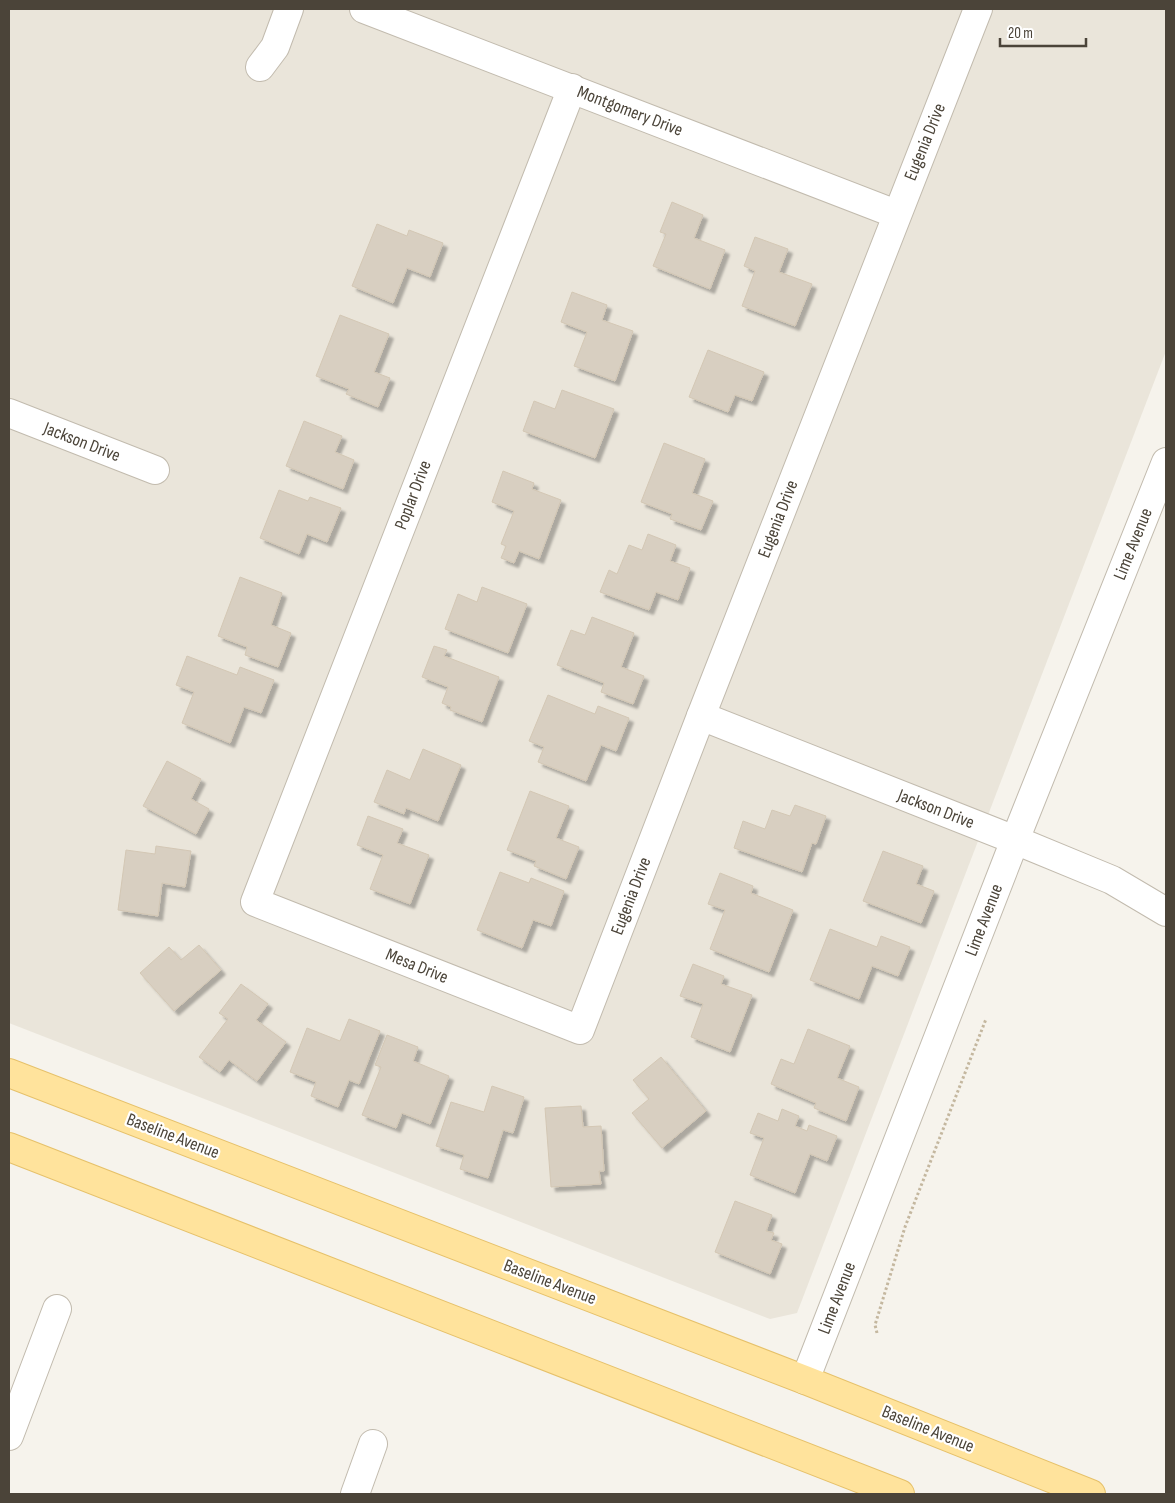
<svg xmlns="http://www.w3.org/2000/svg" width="1175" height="1503" viewBox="0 0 1175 1503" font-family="'Sofia Sans Condensed',sans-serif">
  <defs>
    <filter id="shadow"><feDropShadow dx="4.5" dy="4.5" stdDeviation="1" flood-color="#0004"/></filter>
  </defs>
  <rect width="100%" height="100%" fill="#f6f3ec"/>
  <path fill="#eae5da" d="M9,9h1157v342l-369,962 -27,6 -761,-296z"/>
  <g fill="#d8cfc1" stroke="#d3c7b4" filter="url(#shadow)">
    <path d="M672,202l31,13 -9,23 31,12 -15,39 -57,-23 13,-32 -6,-2z"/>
    <path d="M377,224l30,12 2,-6 34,13 -13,34 -23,-9 -14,35 -41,-17z"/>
    <path d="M755,237l33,12 -9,23 33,12 -17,42 -53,-20 13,-35 -11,-5z"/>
    <path d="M572,292l35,13 -5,15 31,11 -18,50 -41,-15 13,-34 -26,-10z"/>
    <path d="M340,315l49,19 -15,38 16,6 -12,29 -32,-13 3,-5 -33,-13z"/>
    <path d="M708,350l56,22 -12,29 -17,-6 -7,17 -39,-15z"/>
    <path d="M562,390l52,19 -19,49 -72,-27 11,-30 21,8z"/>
    <path d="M304,421l38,15 -7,16 19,8 -11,29 -57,-23z"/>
    <path d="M664,443l41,16 -13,34 21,8 -12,29 -31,-11 2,-5 -31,-12z"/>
    <path d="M503,471l31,12 -2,6 29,11 -22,59 -20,-8 -5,12 -13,-5 5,-12 -5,-2 13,-33 -22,-9z"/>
    <path d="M279,490l29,11 2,-4 31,11 -14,34 -20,-8 -8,20 -39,-16z"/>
    <path d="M648,534l28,11 -6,16 20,7 -12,32 -22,-8 -7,18 -49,-18 9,-22 8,4 12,-29 13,5z"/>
    <path d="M240,577l42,16 -11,32 20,8 -13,34 -33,-12 2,-8 -29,-11z"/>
    <path d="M482,587l45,17 -19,49 -63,-24 13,-35 19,8z"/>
    <path d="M592,617l42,16 -13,34 23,9 -11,28 -32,-12 3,-9 -47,-18 14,-35 14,5z"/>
    <path d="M434,646l13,4 -3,6 55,21 -17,45 -32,-12 1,-3 -9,-4 6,-16 -26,-10z"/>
    <path d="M187,656l50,19 3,-8 34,13 -13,33 -17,-6 -14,36 -48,-20 12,-31 -18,-7z"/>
    <path d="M548,695l47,19 3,-8 31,12 -13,33 -15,-6 -15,36 -48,-19 6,-15 -15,-6z"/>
    <path d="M423,749l38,16 -23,56 -32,-13 -2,6 -30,-12 13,-32 23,10z"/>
    <path d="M167,761l34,18 -10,20 18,10 -13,25 -53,-28z"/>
    <path d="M530,791l39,15 -13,32 23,9 -13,32 -32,-13 2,-5 -29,-11z"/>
    <path d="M795,805l31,11 -10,28 -4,-1 -10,29 -68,-24 9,-27 22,8 7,-19 18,6z"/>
    <path d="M368,816l35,13 -6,14 32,12 -19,49 -40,-15 13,-34 -26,-10z"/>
    <path d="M156,846l35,5 -6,36 -23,-4 -4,33 -40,-6 8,-60 29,4z"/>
    <path d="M883,851l40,15 -7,18 18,7 -13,32 -58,-22z"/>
    <path d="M500,872l29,11 2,-5 33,13 -13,35 -18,-6 -11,28 -45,-18z"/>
    <path d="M720,873l33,13 -2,7 42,17 -24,62 -59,-23 15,-39 -17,-6z"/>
    <path d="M830,929l47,18 4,-11 29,11 -12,29 -26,-10 -13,33 -49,-19z"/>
    <path d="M199,945l22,25 -47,41 -34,-38 29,-26 12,13z"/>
    <path d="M693,964l31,12 -3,8 31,11 -22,57 -39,-15 12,-33 -23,-8z"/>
    <path d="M241,984l27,20 -12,16 30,22 -29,39 -28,-21 -9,12 -21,-15 29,-38 -9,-6z"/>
    <path d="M349,1019l31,12 -21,53 -10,-4 -11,27 -27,-11 5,-14 -26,-10 17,-44 33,13z"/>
    <path d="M808,1029l42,17 -13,32 22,9 -13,34 -32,-13 2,-5 -45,-19 10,-25 13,5z"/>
    <path d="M387,1035l31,12 -5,14 36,15 -19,48 -28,-11 -6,15 -34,-13 19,-48 -6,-2z"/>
    <path d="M661,1057l45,54 -44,37 -30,-35 17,-14 -16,-19z"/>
    <path d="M492,1086l32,11 -11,36 -10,-3 -15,48 -28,-9 4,-14 -28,-9 15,-44 33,10z"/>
    <path d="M581,1106l2,21 18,-1 3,45h-5l2,13 -50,3 -6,-79z"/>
    <path d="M782,1109l17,7 -4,10 12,5 2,-6 28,11 -10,25 -17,-7 -15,39 -45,-18 14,-37 -14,-5 8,-20 20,8z"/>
    <path d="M735,1201l37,14 -6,16 8,2 -3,7 11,4 -12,30 -55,-22z"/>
  </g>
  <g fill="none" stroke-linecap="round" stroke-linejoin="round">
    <g stroke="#c2bbae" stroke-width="30">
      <g id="street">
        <path d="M364,9l532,205"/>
        <path d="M260,67l15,-20 14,-38"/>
        <path d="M572,88l-317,814 325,128 121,-314 277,-707"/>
        <path d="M9,413l146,57"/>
        <path d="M701,716l314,124 97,40 54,32"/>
        <path d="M805,1380l210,-540 151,-378"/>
        <path d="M9,1436l48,-127"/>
        <path d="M355,1494l18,-50"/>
      </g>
    </g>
    <g stroke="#e6c16a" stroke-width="30">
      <g id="primary">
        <path d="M9,1073l796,307 286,114"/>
        <path d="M9,1147l891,347"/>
      </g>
    </g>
    <path stroke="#c4b79f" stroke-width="3" stroke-dasharray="2.5 2.5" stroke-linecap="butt" d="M877,1333l-2,-8 30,-98 81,-208"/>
    <use href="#street" stroke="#fff" stroke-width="28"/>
    <use href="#primary" stroke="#ffe39c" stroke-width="28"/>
  </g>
  <g text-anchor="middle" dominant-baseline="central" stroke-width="4.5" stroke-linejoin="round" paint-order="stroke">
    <g font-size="18" fill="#4b4439" stroke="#fff">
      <text transform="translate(630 111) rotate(21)">Montgomery Drive</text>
      <text transform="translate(925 142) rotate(-68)">Eugenia Drive</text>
      <text transform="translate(82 442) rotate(21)">Jackson Drive</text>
      <text transform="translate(413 495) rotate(-69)">Poplar Drive</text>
      <text transform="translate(778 519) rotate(-69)">Eugenia Drive</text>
      <text transform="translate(1133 544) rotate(-68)">Lime Avenue</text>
      <text transform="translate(936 809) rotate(21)">Jackson Drive</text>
      <text transform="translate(631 896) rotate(-69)">Eugenia Drive</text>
      <text transform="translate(984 920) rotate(-69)">Lime Avenue</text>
      <text transform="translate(417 966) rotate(22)">Mesa Drive</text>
      <text transform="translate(173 1136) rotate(21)">Baseline Avenue</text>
      <text transform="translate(550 1282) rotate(21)">Baseline Avenue</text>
      <text transform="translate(837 1298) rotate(-69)">Lime Avenue</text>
      <text transform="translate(928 1429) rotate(22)">Baseline Avenue</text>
    </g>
  </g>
  <rect width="1175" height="1503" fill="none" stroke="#4b4439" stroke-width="20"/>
  <path d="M1000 38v8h86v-8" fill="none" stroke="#4b4439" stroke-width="2.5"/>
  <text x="1008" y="38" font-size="15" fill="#4b4439" stroke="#ffffff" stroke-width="4" paint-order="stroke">20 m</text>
</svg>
